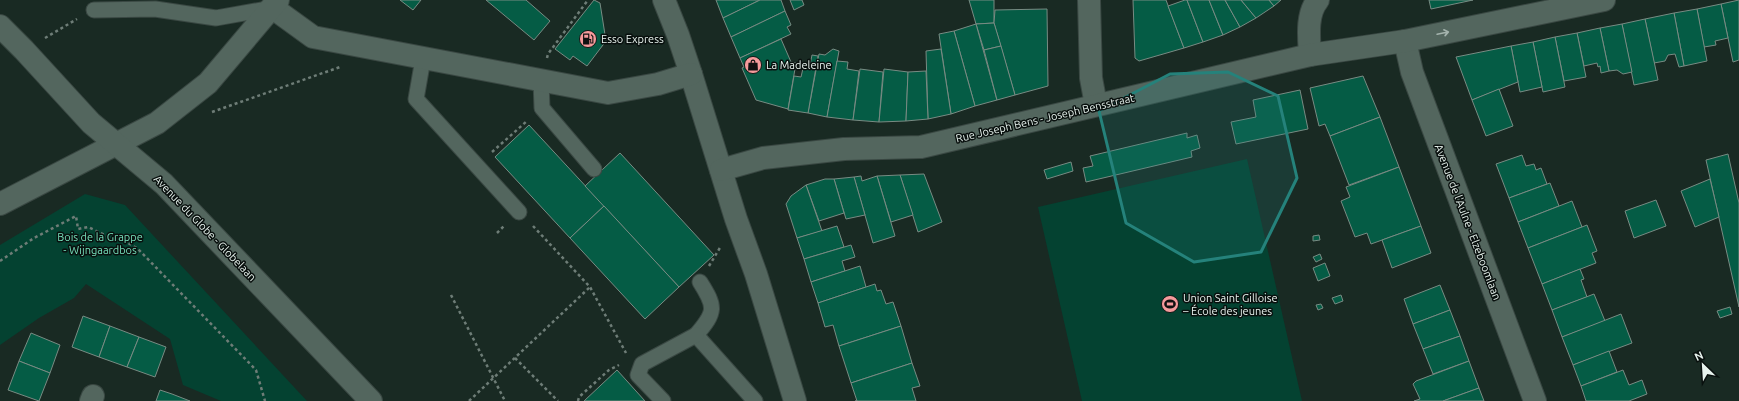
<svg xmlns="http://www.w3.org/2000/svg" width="1739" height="401" viewBox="0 0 1739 401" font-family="Ubuntu,sans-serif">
  <rect width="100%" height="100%" fill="#192a23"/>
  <g fill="#044231">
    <path d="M1247,159l55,242h-220l-44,-194z"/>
    <path d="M85,194l40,11 182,196h-86l-38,-16 -13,-46 -84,-55 -12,14 -35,20 -39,27v-100z"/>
  </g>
  <g fill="#055c45" stroke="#788b83">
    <path d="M400,0h21l-8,10z"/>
    <path d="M486,0h40l24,21 -16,19z"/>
    <path d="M594,0l6,3 6,38 -19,25 -14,-10 -3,4 -15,-11z"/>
    <path d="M716,0h44l-37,18z"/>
    <path d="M760,0h21l4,11 -54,26 -8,-19z"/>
    <path d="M790,0h12l2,5 -10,5z"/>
    <path d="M969,0h25v23l-18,1z"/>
    <path d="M1133,0h33l18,48 -45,13 -4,-3z"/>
    <path d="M1185,0h2l16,42 -19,6 -16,-42z"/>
    <path d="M1187,0h22l14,35 -20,7z"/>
    <path d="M1209,0h16l15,27 -17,8z"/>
    <path d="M1225,0h16l15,18 -16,9z"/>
    <path d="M1241,0h28l5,6 -18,12z"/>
    <path d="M1269,0h12l-7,6z"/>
    <path d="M1429,0h44l-42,9z"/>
    <path d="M1739,0v60l-6,2 -12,-58z"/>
    <path d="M1721,4l7,34 -13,3 1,4 -12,2 -7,-38z"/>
    <path d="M1047,9l1,77 -33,9 -21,-72 1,-13z"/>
    <path d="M1697,9l10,52 -23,5 -10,-53z"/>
    <path d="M785,11l6,14 -4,2 4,7 -51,24 -9,-21z"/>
    <path d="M1674,13l10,53 -5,1 -4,-13 -7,1 -3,6 -11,2 -9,-44z"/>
    <path d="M1645,19l13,61 -24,5 -12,-61z"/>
    <path d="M994,23l7,23 -17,4 -8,-26z"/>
    <path d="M976,24l21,76 -22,6 -21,-75z"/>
    <path d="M1622,24l10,48 -9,2 -6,-4 -8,1 -9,-43z"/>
    <path d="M1600,28l9,43 -8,2 -1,-7 -2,1 -1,-4 -13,3 -7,-33z"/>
    <path d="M954,31l21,75 -24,8 -12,-80z"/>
    <path d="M1577,33l9,44 -22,4 -9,-44z"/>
    <path d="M1555,37l10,50 -22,5 -10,-50z"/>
    <path d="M781,39l10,23 5,1 -8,46 -32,-9 -14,-32 2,-1 -4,-9z"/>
    <path d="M1533,42l9,45 -22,5 -9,-46z"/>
    <path d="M1001,46l14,49 -18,5 -13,-50z"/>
    <path d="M1511,46l7,36 -46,18 -16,-43z"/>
    <path d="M833,49l6,2 -12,66 -19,-4 11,-59 6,1z"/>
    <path d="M941,49l10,65 -23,5 -2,-68z"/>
    <path d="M812,55l6,1 -10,57 -20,-3 6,-34 7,1 3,-13 6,1z"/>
    <path d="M837,61l11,1 -1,7 12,2 -6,49 -26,-3z"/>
    <path d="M860,69l23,3 -4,50 -26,-2z"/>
    <path d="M884,69l24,3 -2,49 -27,1z"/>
    <path d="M926,71l2,48 -22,2 2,-49z"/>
    <path d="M1363,76l17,41 -50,19 -5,-12 -6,2 -9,-38z"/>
    <path d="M1499,89l14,37 -27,10 -14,-36z"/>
    <path d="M1300,90l8,39 -72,15 -5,-22 25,-5 -3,-17z"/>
    <path d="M1380,117l19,50 -50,18 -19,-49z"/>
    <path d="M529,125l75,81 -34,32 -75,-81z"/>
    <path d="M1187,133v5l10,-3 3,13 -9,3 1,6 -106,25 -3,-14 10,-2 -3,-10z"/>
    <path d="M620,153l94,102 -35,32 -94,-101z"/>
    <path d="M1728,154l11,49v104l-33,-147z"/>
    <path d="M1522,155l4,11 8,-2 2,6 5,-2 6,16 -38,14 -13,-34z"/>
    <path d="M1071,162l2,9 -26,8 -3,-9z"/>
    <path d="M1399,167l22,59 -50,18 -4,-11 -12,4 -14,-36 9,-4 -4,-10z"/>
    <path d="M924,174l18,48 -24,10 -18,-57z"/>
    <path d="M900,175l13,40 -22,7 -14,-46z"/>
    <path d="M861,176l1,5 15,-5 18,60 -22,7 -19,-66z"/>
    <path d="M854,177l11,38 -19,4 -12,-40z"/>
    <path d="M825,179h9l10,34 -25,8 -13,-36z"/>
    <path d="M1710,179l9,38 -24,10 -14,-36z"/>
    <path d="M1550,183l9,23 -41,16 -9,-24z"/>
    <path d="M806,185l16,46 -25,7 -11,-34 5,-8z"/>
    <path d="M1656,200l10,26 -32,12 -9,-27z"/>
    <path d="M1572,201l10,26 -54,21 -10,-26z"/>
    <path d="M604,206l75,81 -34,32 -75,-81z"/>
    <path d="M1587,225l10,26 -5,2 4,10 -54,21 -14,-36z"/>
    <path d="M837,226l7,21 -40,12 -7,-21z"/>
    <path d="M1421,226l10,27 -39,15 -10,-28z"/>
    <path d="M1319,235l1,5 -7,1v-5z"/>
    <path d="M851,245l4,12 -13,4 3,10 -34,11 -7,-23z"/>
    <path d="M1320,254l2,5 -6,3 -3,-5z"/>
    <path d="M1325,263l5,13 -12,5 -5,-13z"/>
    <path d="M860,266l6,21 -48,16 -7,-21z"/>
    <path d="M1580,269l4,10 -3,1 6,17 -35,13 -10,-26z"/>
    <path d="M875,284l2,7 4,-1 5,14 7,-2 8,24 -62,20 -6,-21 -8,2 -7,-24z"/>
    <path d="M1440,285l10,25 -37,14 -9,-25z"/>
    <path d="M1594,294l11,27 -43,16 -10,-27z"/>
    <path d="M1341,295l2,6 -8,3 -3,-6z"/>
    <path d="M1321,304l2,4 -5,2 -2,-5z"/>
    <path d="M1730,307l2,7 -12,4 -3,-7z"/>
    <path d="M1450,310l10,26 -37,13 -10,-25z"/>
    <path d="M1621,314l11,29 -59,22 -11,-28z"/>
    <path d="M83,316l27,10 -11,31 -27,-10z"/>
    <path d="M110,326l29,11 -12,30 -28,-10z"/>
    <path d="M901,326l11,37 -61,20 -12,-37z"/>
    <path d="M31,333l29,12 -10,28 -31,-12z"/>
    <path d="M1460,336l9,25 -36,13 -10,-25z"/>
    <path d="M139,337l27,10 -11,30 -28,-10z"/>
    <path d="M1609,351l8,21 -36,14 -8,-21z"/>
    <path d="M19,361l31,12 -11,28 -31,-11z"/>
    <path d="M1469,361l10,27 -36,13h-29l6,-2 -7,-15 3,-3z"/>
    <path d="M912,363l8,23 -8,2 4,13h-61h2l-6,-18z"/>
    <path d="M617,370l28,31h-61z"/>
    <path d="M1623,370l6,15 13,-5 5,14 -18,7h-43l-5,-15z"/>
    <path d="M1479,388l5,13h-41z"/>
    <path d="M160,390l12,4 18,7h-34z"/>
  </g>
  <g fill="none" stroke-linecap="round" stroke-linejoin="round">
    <g stroke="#3a4843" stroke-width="17">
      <g id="service">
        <path d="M94,10l61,-1 61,9 57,-10"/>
        <path d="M423,59l-7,40 103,113"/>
        <path d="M541,81l1,27 52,61"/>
        <path d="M700,282c16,25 16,30 -4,53l59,66"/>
        <path d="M663,401l-25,-26 4,-11 54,-29"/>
      </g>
    </g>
    <g stroke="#3a4843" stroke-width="24">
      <g id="minor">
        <path d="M664,0l14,35 13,39 45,145 20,55 39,127"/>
        <path d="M1089,0l2,78 5,27"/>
        <path d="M273,8l40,29 295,56 50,-9 33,-10"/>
        <path d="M1405,41l7,31 123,329"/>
        <path d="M1310,55c-1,-17 -4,-41 8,-55"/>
        <path d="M721,170l42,-12 81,-9 77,-2 389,-92 95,-14 199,-41"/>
        <path d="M0,204l157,-81 51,-40 70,-83"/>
        <path d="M91,401l2,-5"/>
      </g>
    </g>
    <g stroke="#3a4843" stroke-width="24">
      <path id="tertiary" d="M0,26l24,24 67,73 73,61 207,217"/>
    </g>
    <g stroke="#6e7d77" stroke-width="2.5" stroke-dasharray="3 3" stroke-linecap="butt">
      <path d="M45,38l32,-19"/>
      <path d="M547,58l1,-4 40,-54"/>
      <path d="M212,112l128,-45"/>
      <path d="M492,152l35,-31"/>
      <path d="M533,226l57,61 36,66"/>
      <path d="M497,233l7,-7"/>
      <path d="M0,261l34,-23 42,-22 2,13 10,-2 19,9 13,2 18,11 118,121 9,31"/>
      <path d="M709,266l12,-20"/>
      <path d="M451,295l54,106"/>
      <path d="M515,358l43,43"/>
      <path d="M469,401l121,-114"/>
      <path d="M578,401l1,-4 30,-27 10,-5"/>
    </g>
    <use href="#service" stroke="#53665e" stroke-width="15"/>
    <use href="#minor" stroke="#53665e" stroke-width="22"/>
    <use href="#tertiary" stroke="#53665e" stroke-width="22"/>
  </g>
  <defs><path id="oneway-shaft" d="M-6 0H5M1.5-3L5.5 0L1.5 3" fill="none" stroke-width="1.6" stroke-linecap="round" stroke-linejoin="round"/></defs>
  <use stroke="#a4b3ad" href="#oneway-shaft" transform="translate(1443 33) rotate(-12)"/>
  <path fill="#25827b" fill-opacity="0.2" stroke="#25827b" stroke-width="3" stroke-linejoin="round" d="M1228,72l50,24 19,82 -36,74 -67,10 -68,-39 -27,-112 71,-37z"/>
  <defs>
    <g id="fuel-disc" transform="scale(0.9)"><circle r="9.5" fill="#f59b9c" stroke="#09100e"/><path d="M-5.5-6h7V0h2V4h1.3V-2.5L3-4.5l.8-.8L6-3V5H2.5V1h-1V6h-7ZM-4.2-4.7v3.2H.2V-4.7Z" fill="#111"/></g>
    <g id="shop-disc" transform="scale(0.9)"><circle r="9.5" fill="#f59b9c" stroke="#09100e"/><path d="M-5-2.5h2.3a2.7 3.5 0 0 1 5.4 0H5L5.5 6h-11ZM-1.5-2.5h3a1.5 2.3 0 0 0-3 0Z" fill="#111"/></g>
    <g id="stadium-disc" transform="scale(0.9)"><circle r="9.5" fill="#f59b9c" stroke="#09100e"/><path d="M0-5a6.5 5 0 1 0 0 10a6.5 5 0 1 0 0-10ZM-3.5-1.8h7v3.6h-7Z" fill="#111"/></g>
  </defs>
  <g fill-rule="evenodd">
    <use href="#fuel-disc" x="588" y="39"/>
    <use href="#shop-disc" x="753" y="65"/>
    <use href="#stadium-disc" x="1170" y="304"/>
  </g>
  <g text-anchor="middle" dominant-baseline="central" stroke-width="3" stroke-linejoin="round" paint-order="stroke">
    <g font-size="11" fill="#e7f2ed" stroke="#09100e" text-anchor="start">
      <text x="601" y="39">Esso Express</text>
      <text x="766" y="65">La Madeleine</text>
      <text x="1183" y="298">Union Saint Gilloise<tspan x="1183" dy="13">– École des jeunes</tspan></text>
    </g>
    <g font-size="11" fill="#e7f2ed" stroke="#09100e">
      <text transform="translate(1045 118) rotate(-13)">Rue Joseph Bens - Joseph Bensstraat</text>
      <text transform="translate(1468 222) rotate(69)">Avenue de l'Aulne - Elzeboomlaan</text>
      <text transform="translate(205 228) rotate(46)">Avenue du Globe - Globelaan</text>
    </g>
    <g font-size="11" fill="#76e0bb" stroke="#09100e">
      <text x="100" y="237">Bois de la Grappe<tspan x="100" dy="13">- Wijngaardbos</tspan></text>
    </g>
  </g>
  <g transform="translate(1703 365) rotate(335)" stroke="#09100e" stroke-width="3" paint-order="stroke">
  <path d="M0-3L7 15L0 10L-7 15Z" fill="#e7f2ed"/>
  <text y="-6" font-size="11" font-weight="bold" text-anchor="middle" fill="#e7f2ed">N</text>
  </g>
</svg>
